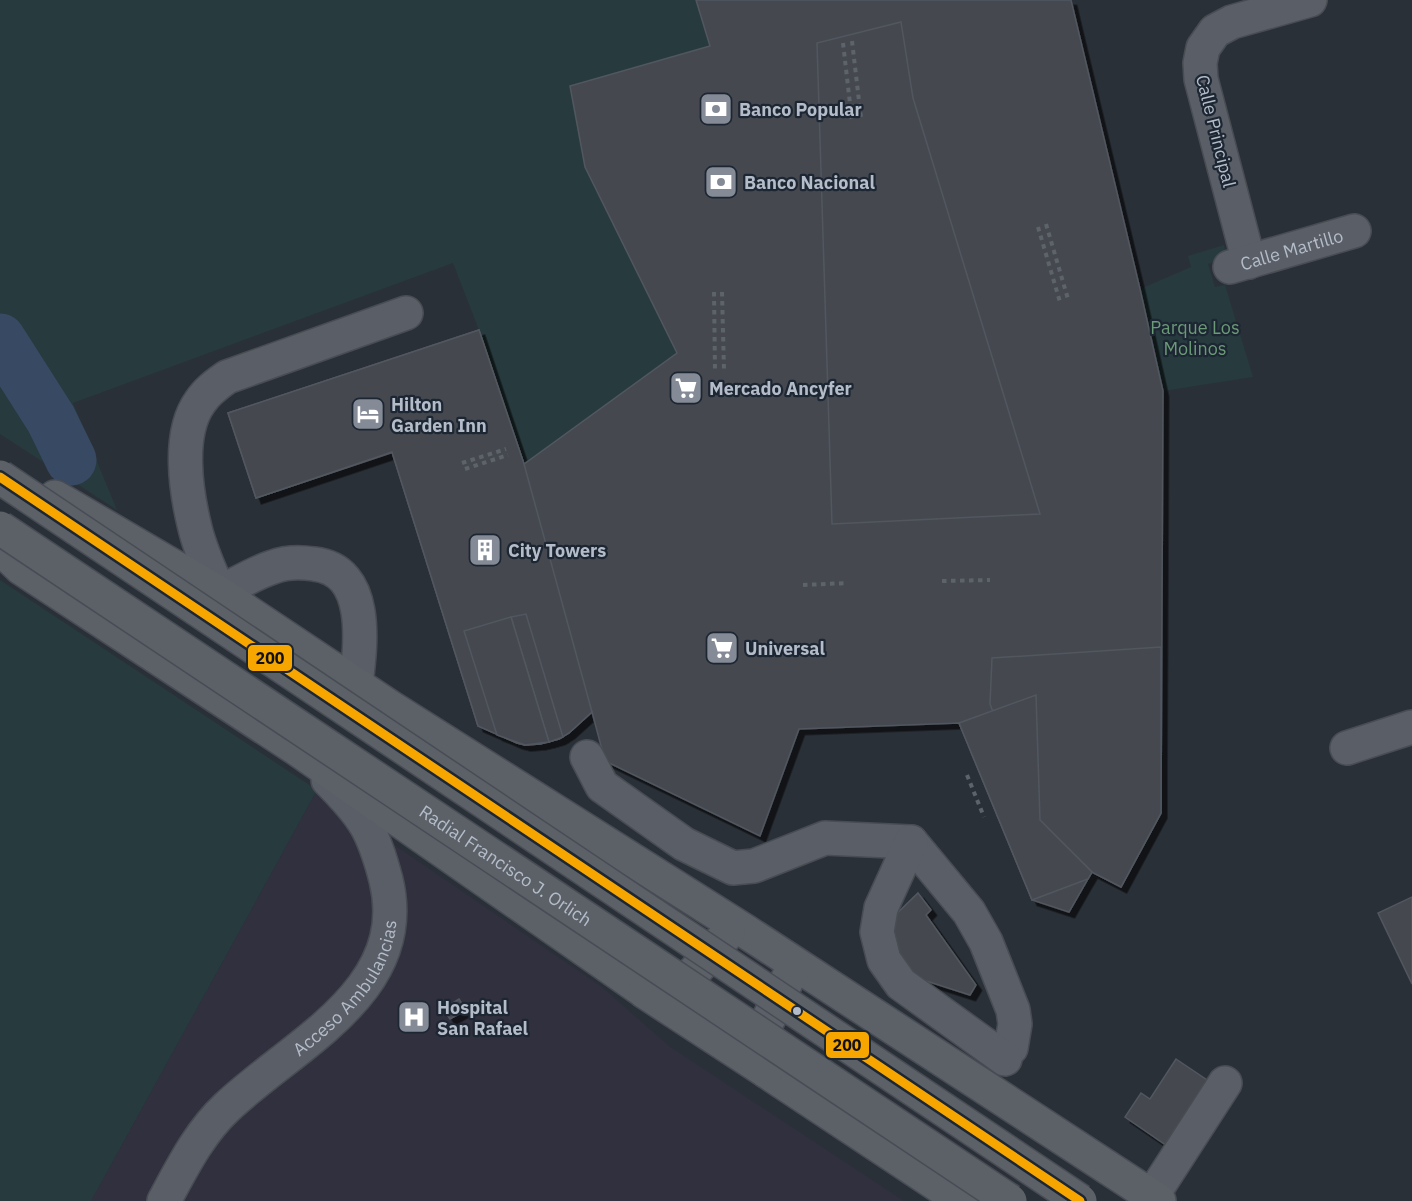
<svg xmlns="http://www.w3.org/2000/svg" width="1412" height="1201" viewBox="0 0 1412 1201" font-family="'IBM Plex Sans',sans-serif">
  <defs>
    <filter id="shadow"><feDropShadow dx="5.5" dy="5.5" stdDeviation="0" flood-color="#0009"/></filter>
  </defs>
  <rect width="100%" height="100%" fill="#2a3038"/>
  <path fill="#31303e" d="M317,790l49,62 27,-8 209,143 67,59 235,155h-813z"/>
  <g fill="#273a3e">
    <path d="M0,0h696l14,46 -140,41 15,80 92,186 -153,111 -45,-134 -26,-67 -380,140 44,107 -117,-76z"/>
    <path d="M1224,245l3,13 -19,6 7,23 10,-2 28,92 -90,14 -23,-102 51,-22 -3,-11z"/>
    <path d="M0,580l317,210 -226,411h-91z"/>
  </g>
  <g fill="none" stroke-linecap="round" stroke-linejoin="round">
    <path stroke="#384963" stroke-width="51" d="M0,339l51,80 20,41"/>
  </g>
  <g fill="#444950" stroke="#52575f" stroke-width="1.5" filter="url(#shadow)">
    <path d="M696,0h375l69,289 23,102 -2,422 -40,74 -29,-15 -23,40 -37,-12 -73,-177 -160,6 -39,107 -155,-75 -13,-49 -23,21 -10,6 -19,5 -15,1 -8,-2 -39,-17 -86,-274 115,-38 17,50 153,-111 -92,-186 -15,-81 140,-40z"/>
    <path d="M901,22l12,76 127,416 -208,10 -15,-481z"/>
    <path d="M479,330l28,84 -251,84 -28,-85z"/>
    <path d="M479,330l45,134 68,248 -23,21 -10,6 -19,5 -15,1 -8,-2 -39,-17 -86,-274 -136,46 -28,-85z"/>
    <path d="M526,614l37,123 -14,5 -38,-125z"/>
    <path d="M511,617l38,125 -24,3 -28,-10 -33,-104z"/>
    <path d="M1161,647v166l-40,74 -29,-15 -33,14 -69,-182 2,-46z"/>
    <path d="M1036,695l4,125 52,52 -4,7 -56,21 -73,-177z"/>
    <path d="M918,893l13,17 -5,5 50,70 -6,10 -69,-22 -18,-46z"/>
    <path d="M1412,897v87l-34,-71z"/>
    <path d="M459,999l7,11 -16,9 -7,-10z"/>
    <path d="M1176,1059l40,27 -43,64 -48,-33 16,-24 9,6z"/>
  </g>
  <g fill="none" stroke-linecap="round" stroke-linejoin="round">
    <g stroke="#484c53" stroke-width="36">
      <g id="minor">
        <path d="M1249,262l-48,-183 -1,-16 3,-15 12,-17 17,-9 78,-22"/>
        <path id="s1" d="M1230,267l124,-36"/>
        <path d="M356,684c5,-41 14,-114 -42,-120 -13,-2 -28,-2 -41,3 -19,6 -36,17 -54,26 -8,-21 -19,-43 -24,-65 -9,-36 -18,-94 5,-126 7,-11 17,-18 27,-25l179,-64"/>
        <path d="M1347,748l65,-21"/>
        <path d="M587,757l15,29 82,58 49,24 21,-2 71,-28 86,4 58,70 17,30 27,68 2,14 -4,24"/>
        <path d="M911,842l-30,66 -4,24 7,28 17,24 104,75"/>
        <path d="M1152,1196l73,-113"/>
        <path id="s2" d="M164,1201c18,-33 35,-68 63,-94 66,-63 186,-116 159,-227 -13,-50 -22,-64 -58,-100"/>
      </g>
    </g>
    <g stroke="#484c55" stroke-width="36">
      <g id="major">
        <path d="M55,497l164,96 171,114 355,224 414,270"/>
        <path d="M0,548l21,20 276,181 347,242 19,6 13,-4 52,-60"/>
        <path d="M790,974l-31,65c-3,13 -1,22 7,32l196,130"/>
        <path d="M645,992l121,79"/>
      </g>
    </g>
    <g stroke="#5d636a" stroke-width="4" stroke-dasharray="4.5 4.5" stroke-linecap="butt">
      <path d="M852,41l9,77"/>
      <path d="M843,43l9,78"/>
      <path d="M1046,224l22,75"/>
      <path d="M1038,227l22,75"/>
      <path d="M714,292l1,78"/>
      <path d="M722,292l2,78"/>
      <path d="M462,463l44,-14"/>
      <path d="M465,469l43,-14"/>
      <path d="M942,581l48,-1"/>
      <path d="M803,585l45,-2"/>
      <path d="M967,775l17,42"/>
    </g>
    <use href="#minor" stroke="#5a5e66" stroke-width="33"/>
    <use href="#major" stroke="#5c6168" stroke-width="33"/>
    <g stroke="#484c55" stroke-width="36" stroke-linecap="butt">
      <g id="major-bridge">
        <path d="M0,477l1080,724"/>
        <path id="s3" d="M0,528l1010,673"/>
      </g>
    </g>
    <use href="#major-bridge" stroke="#5c6168" stroke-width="33"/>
    <g stroke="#1d2633" stroke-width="14">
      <path id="bus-1" d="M0,477l1080,724"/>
    </g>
    <use href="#bus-1" stroke="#f7a600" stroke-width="9"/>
  </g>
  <defs>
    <g id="bank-square" transform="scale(1.725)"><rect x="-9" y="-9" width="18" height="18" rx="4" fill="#848b96" stroke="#1d2633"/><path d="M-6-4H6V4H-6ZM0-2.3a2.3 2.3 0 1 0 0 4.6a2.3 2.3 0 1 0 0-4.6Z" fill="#fff"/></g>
    <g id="supermarket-square" transform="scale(1.725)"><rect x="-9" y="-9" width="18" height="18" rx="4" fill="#848b96" stroke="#1d2633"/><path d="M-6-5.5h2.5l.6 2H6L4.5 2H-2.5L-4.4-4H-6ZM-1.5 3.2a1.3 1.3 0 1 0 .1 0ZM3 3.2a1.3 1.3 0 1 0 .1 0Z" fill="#fff"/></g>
    <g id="hotel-square" transform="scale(1.725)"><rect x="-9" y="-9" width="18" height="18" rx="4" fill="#848b96" stroke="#1d2633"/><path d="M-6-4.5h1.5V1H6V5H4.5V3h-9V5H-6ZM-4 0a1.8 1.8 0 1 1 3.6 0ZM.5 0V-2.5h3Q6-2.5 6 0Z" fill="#fff"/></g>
    <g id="building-square" transform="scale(1.725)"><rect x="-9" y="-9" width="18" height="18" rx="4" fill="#848b96" stroke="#1d2633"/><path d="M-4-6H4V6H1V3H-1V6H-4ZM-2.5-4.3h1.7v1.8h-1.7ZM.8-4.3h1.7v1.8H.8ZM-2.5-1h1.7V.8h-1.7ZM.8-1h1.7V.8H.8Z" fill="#fff"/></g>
    <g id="hospital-square" transform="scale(1.725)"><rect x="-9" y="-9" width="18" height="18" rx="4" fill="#848b96" stroke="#1d2633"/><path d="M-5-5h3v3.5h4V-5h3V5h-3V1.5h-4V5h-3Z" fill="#fff"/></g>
  </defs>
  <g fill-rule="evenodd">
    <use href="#bank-square" x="716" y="109"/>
    <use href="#bank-square" x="721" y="182"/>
    <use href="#supermarket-square" x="686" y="388"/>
    <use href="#hotel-square" x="368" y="414"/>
    <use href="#building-square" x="485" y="550"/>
    <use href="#supermarket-square" x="722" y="648"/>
    <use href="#hospital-square" x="414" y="1017"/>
  </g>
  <circle fill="#b4bcc9" stroke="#1d2633" stroke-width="2" cx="797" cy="1011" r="5"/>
  <g text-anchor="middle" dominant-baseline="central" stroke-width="4.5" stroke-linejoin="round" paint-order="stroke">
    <g font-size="18" font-weight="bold" fill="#b4bcc9" stroke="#1d2633" text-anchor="start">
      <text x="739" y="109">Banco Popular</text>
      <text x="744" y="182">Banco Nacional</text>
      <text x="709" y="388">Mercado Ancyfer</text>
      <text x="391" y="404">Hilton<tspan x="391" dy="21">Garden Inn</tspan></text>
      <text x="508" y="550">City Towers</text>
      <text x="745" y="648">Universal</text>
      <text x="437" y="1007">Hospital<tspan x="437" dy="21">San Rafael</tspan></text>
    </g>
    <g font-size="18" fill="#b4bcc9" stroke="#1d2633">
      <text transform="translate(1216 131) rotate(76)">Calle Principal</text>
      <text stroke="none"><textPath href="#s1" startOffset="64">Calle Martillo</textPath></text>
      <text stroke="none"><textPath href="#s3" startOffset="608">Radial Francisco J. Orlich</textPath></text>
      <text stroke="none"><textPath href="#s2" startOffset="285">Acceso Ambulancias</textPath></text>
    </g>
    <g font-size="18" fill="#6b9a76" stroke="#1d2633">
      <text x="1195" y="327">Parque Los<tspan x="1195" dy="21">Molinos</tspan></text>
    </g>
  </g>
  <g stroke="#1d2633" stroke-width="2">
    <rect x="247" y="644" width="46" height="28" rx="6" fill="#f7a600"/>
    <rect x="825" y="1031" width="45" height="28" rx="6" fill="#f7a600"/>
  </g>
  <g font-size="16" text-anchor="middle" font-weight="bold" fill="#111">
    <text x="270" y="664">200</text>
    <text x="847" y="1051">200</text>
  </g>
</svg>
